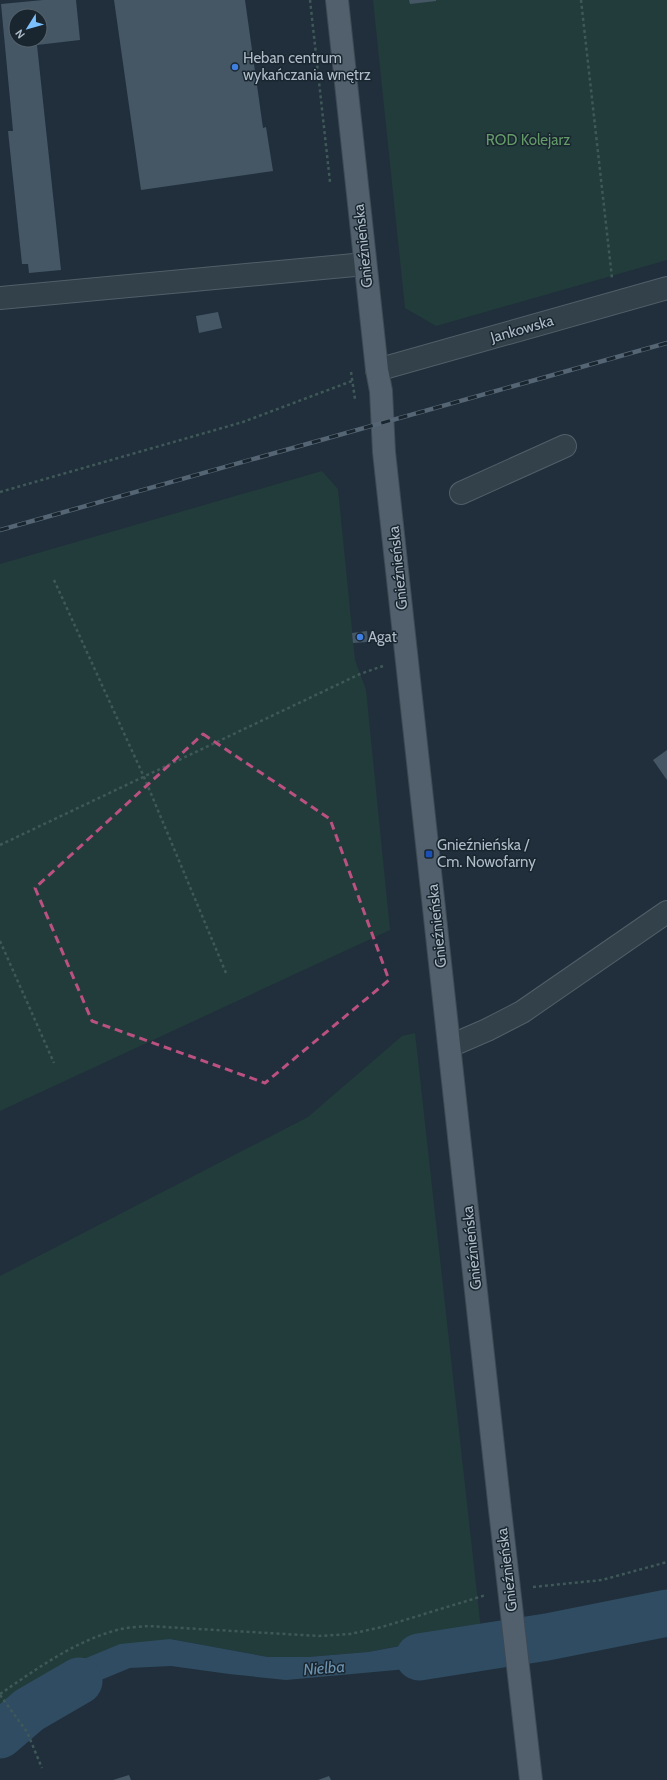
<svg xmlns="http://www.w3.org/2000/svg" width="667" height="1780" viewBox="0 0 667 1780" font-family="Cabin,sans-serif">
  <rect width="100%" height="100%" fill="#202f3b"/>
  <g fill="#223c3b">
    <path d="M373,0h294v260l-231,66 -31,-18z"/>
    <path d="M322,471l16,18 17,171 11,30 24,240 -390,181v-547z"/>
    <path d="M415,1033l66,597 -113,22 -60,5h-40l-98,-18 -161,60 -9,8v-431l308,-159 94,-81z"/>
  </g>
  <g fill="#304c62">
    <path d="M481,1631l3,31 -198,18 -57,-6 -58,-8 -41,2 -46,19 -28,15 -26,21 -21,-24 41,-26 70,-29 50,-5 98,18h40l60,-5z"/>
    <path d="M0,1708l18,23 -18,16z"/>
  </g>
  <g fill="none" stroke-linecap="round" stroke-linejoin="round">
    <g stroke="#304c62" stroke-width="47">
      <path d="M419,1657l128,-20 120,-24"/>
      <path d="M0,1735l29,-25 50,-29"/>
    </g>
  </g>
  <g fill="#455765" fill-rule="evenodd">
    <path d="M43,0h33l4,40 -43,5 24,225 -32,3 -1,-9h-6l-14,-133h5l-12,-127zM16,16h24v24h-24z"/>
    <path d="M114,0h131l18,128 3,-1 7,44 -132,19z"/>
    <path d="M409,0h27v1l-26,3z"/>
    <path d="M218,312l4,16 -23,5 -3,-17z"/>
    <path d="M367,631l1,11 -15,1 -1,-10z"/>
    <path d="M667,750v30l-14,-20z"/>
    <path d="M129,1775l2,5h-18z"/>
    <path d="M329,1776l2,4h-13z"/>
  </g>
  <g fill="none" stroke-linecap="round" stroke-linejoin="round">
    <g stroke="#515f69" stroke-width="24">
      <g id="minor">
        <path d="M0,298l365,-34"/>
        <path d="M377,370l290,-82"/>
        <path d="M461,493l104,-47"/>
        <path d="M450,1046l37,-16 35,-18 145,-100"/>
      </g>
    </g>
    <g stroke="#3d4a55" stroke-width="24">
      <path id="major" d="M337,0l40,370 4,21 3,61 116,1058 31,270"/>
    </g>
    <g stroke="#3f5858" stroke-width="2.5" stroke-dasharray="3 3" stroke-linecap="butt">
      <path d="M310,0l20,182"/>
      <path d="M581,0l31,278"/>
      <path d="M351,372l4,27"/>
      <path d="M0,492l243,-70 109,-41"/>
      <path d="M54,580l90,197 82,196"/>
      <path d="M0,845l360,-171 23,-8"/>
      <path d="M0,941l54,122"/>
      <path d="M533,1587l69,-7 65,-18"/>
      <path d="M0,1694c38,-26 76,-54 121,-65 9,-2 19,-2 27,-3l171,10 31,-2 32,-7 104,-32"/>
      <path d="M0,1695l27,37 15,36"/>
    </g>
    <use href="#minor" stroke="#33414b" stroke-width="22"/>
    <use href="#major" stroke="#51606c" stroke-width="22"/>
    <g stroke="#556573" stroke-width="4.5">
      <path id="rail" d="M0,530l667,-187"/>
    </g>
    <use href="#rail" stroke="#192630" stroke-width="3" stroke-dasharray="9" stroke-linecap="butt"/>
  </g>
  <path fill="none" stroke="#bb5181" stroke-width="3" stroke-dasharray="8 5" stroke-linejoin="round" d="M203,734l127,85 59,161 -124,103 -173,-62 -57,-133z"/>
  <g fill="#3f7fe0" stroke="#192630" stroke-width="1.5">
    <circle cx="235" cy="67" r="4"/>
    <circle cx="360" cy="637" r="4"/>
  </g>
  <rect fill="#1a4fb4" stroke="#192630" stroke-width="1.5" x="425" y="850" width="8" height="8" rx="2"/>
  <g text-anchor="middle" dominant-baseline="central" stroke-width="3" stroke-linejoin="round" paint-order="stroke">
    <g font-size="15" fill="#aebcc8" stroke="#192630" text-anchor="start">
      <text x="243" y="58">Heban centrum<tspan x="243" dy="17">wykańczania wnętrz</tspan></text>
      <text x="368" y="637">Agat</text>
      <text x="437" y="845">Gnieźnieńska /<tspan x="437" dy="17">Cm. Nowofarny</tspan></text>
    </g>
    <g font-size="15" fill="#649a68" stroke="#192630">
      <text x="528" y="140">ROD Kolejarz</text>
    </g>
    <g font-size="15" fill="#aebcc8" stroke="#192630">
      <text transform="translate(363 246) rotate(-96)">Gnieźnieńska</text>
      <text transform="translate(522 329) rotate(-16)">Jankowska</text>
      <text transform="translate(398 568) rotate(-96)">Gnieźnieńska</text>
      <text transform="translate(437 926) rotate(-96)">Gnieźnieńska</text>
      <text transform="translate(472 1248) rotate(-96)">Gnieźnieńska</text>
      <text transform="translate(507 1570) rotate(-97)">Gnieźnieńska</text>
    </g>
    <g font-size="16" font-style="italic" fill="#6c92ae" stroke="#192630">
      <text transform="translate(324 1668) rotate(-5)">Nielba</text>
    </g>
  </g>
  <g transform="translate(28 28) rotate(233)"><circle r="19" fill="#192630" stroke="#55626d"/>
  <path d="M0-3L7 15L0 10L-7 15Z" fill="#7cc1ff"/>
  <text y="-6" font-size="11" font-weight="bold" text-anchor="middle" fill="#aebcc8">N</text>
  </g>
</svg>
